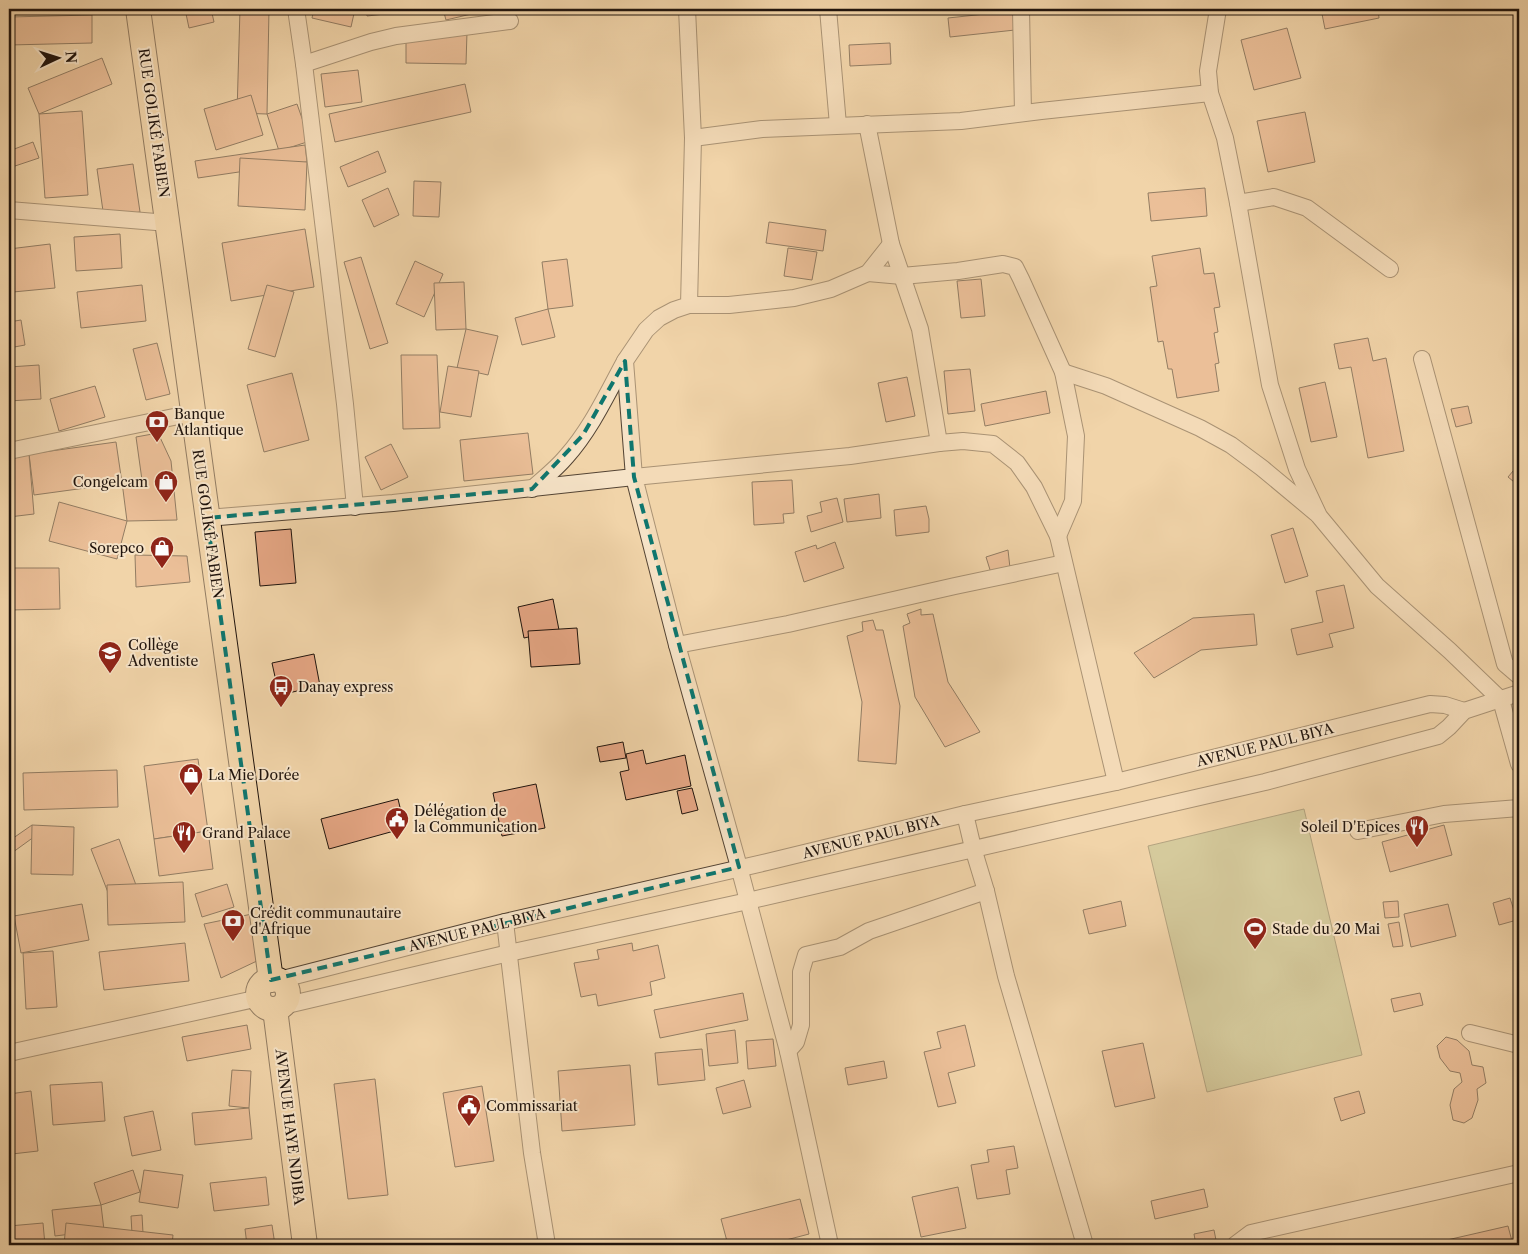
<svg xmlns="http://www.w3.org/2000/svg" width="1528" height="1254" viewBox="0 0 1528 1254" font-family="'Libre Caslon Text',serif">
  <rect width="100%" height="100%" fill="#f1d4a9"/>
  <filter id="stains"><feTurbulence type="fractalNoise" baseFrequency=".004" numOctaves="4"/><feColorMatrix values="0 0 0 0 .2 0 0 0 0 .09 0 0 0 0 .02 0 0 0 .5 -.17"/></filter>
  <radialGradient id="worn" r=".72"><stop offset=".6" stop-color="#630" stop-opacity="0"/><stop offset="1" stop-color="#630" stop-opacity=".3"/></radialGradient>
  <path fill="#b3be8d" stroke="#6a694d" d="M1304,809l58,246 -155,37 -59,-246z"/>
  <g fill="#e5a684" stroke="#20140d">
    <path d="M185,9h26l3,13 -25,6z"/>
    <path d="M240,9h29l-2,105 -30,-1z"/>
    <path d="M314,9h41l-4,18 -39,-9z"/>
    <path d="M366,9h46v2l-45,5z"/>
    <path d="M443,9h45v1l-42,10z"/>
    <path d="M1321,9h57l1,9 -54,11z"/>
    <path d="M1013,11l2,19 -65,7 -2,-19z"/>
    <path d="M92,15v28l-83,2v-28z"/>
    <path d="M1287,28l14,50 -47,12 -13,-50z"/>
    <path d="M406,30l61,2 -1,32 -60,-1z"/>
    <path d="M890,43l1,21 -41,2 -1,-21z"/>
    <path d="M102,58l10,26 -73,30 -11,-26z"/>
    <path d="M358,70l4,32 -37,5 -4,-33z"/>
    <path d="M465,84l6,28 -136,30 -6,-28z"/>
    <path d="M251,95l12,40 -47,15 -12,-41z"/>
    <path d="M297,104l13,37 -31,10 -12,-37z"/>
    <path d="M82,111l6,84 -43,3 -6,-84z"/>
    <path d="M1305,112l10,50 -47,10 -11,-51z"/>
    <path d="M33,142l6,16 -30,10v-17z"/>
    <path d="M305,145l2,17 -109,16 -3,-17z"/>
    <path d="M378,151l8,21 -38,15 -8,-20z"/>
    <path d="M240,158l67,4 -2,48 -67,-4z"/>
    <path d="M133,164l7,48 -36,6 -7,-49z"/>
    <path d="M414,181l27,1 -2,35 -26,-1z"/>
    <path d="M388,188l11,27 -25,12 -12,-27z"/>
    <path d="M1205,188l2,28 -56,5 -3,-28z"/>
    <path d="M769,222l57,8 -3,21 -57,-8z"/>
    <path d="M305,229l9,58 -83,14 -9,-58z"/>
    <path d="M120,234l2,34 -46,3 -2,-34z"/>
    <path d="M50,244l5,44 -42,4 -4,-43z"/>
    <path d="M788,248l29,4 -5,28 -28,-4z"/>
    <path d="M1200,248l4,26 10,-1 6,34 -6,1 4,24 -4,1 5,30 -4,1 4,27 -42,7 -5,-29h-4l-5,-28 -5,1 -8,-55 7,-1 -5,-30z"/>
    <path d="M361,257l27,86 -18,6 -26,-87z"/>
    <path d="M567,259l6,47 -25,3 -6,-47z"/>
    <path d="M415,261l28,13 -19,43 -28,-13z"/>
    <path d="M981,279l4,37 -24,2 -4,-37z"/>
    <path d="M464,282l2,47 -30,1 -2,-47z"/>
    <path d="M142,285l4,36 -65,7 -4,-36z"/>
    <path d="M267,285l27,7 -19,65 -27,-8z"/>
    <path d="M548,309l7,28 -33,8 -7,-27z"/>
    <path d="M21,320l4,25 -16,3v-26z"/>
    <path d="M466,329l32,7 -10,39 -31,-7z"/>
    <path d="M1368,338l5,23 13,-3 18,93 -36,7 -17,-91 -12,2 -5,-25z"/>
    <path d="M157,343l13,51 -24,6 -13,-51z"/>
    <path d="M401,355h36l3,73 -37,1z"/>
    <path d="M39,365l2,34 -32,2v-34z"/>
    <path d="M448,366l31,5 -8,46 -31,-5z"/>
    <path d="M970,369l5,42 -27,3 -4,-43z"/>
    <path d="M292,373l17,67 -45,12 -17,-67z"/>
    <path d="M907,377l8,39 -29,6 -8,-39z"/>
    <path d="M1325,382l12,55 -26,5 -12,-54z"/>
    <path d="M95,386l10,31 -46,14 -9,-32z"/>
    <path d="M1046,391l4,22 -65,13 -4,-22z"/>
    <path d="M1468,406l4,17 -16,4 -5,-18z"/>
    <path d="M158,433l13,28 6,59 -50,1 -5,-39 20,-2 -6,-43z"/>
    <path d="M528,433l5,41 -69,7 -4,-41z"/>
    <path d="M116,442l6,41 -88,12 -5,-41z"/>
    <path d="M391,444l17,33 -27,13 -16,-33z"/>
    <path d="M29,454l5,60 -25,3v-61z"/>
    <path d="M1519,464v22l-11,-9z"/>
    <path d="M792,480l2,33 -11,1 1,9 -30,2 -2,-43z"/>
    <path d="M879,494l2,24 -34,4 -3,-23z"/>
    <path d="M837,498l6,24 -32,10 -4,-16 15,-4 -2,-10z"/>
    <path d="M59,502l68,19 -10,38 -68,-18z"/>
    <path d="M926,506l3,13v13l-33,4 -2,-26z"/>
    <path d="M1293,528l15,48 -23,7 -14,-48z"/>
    <path d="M291,529l5,54 -36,3 -5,-54z"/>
    <path d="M835,542l9,26 -40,14 -9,-30 21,-7 1,4z"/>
    <path d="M1008,550l2,18 -19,5 -5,-16z"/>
    <path d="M135,555l52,1 3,26 -54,5z"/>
    <path d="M9,568h50l1,41 -51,1z"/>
    <path d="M1344,585l10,43 -25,6 4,13 -36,8 -6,-26 32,-7 -7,-31z"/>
    <path d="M553,599l6,31 -35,8 -6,-31z"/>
    <path d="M921,609v6l12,-1 15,68 32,50 -35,15 -30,-50 -12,-71 7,-3 -3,-9z"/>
    <path d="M1254,614l3,31 -56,5 -47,28 -20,-25 59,-35z"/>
    <path d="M873,620l3,10h7l17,76 -4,58 -38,-3 4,-59 -15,-66 16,-5 -1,-9z"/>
    <path d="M577,628l3,36 -49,3 -3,-36z"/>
    <path d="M314,654l6,32 -41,9 -7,-32z"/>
    <path d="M623,742l3,16 -26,4 -3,-15z"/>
    <path d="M643,750l3,14 39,-9 6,31 -65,14 -6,-28 9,-2 -3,-16z"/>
    <path d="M198,759l10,72 -54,8 -10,-73z"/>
    <path d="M117,770l1,37 -94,3 -1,-37z"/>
    <path d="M536,784l9,44 -43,8 -9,-43z"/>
    <path d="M692,788l6,22 -16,4 -5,-23z"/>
    <path d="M398,799l7,29 -76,21 -8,-30z"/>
    <path d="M32,825l6,9 -29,21v-14z"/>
    <path d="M32,825l42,2 -1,48 -42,-1z"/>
    <path d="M1444,825l8,30 -62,17 -8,-30z"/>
    <path d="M208,831l5,38 -54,7 -5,-37z"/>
    <path d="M119,839l17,46 -27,10 -18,-46z"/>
    <path d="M183,882l2,40 -77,3 -1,-40z"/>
    <path d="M227,884l7,23 -32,10 -7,-23z"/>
    <path d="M1510,898l7,22 -18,5 -6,-22z"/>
    <path d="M1121,901l5,25 -37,8 -6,-24z"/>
    <path d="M1398,901l1,16 -14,1 -2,-16z"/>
    <path d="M82,904l7,36 -68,13 -7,-37z"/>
    <path d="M1448,904l8,32 -45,11 -7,-33z"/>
    <path d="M252,914l7,46 -38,18 -17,-54z"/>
    <path d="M1399,922l4,24 -10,1 -5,-23z"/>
    <path d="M185,943l4,38 -85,9 -5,-38z"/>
    <path d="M632,943l1,8 25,-6 7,33 -15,4 2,13 -54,11 -2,-12 -15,3 -7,-34 25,-4 -2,-9z"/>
    <path d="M53,951l4,56 -31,2 -3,-56z"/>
    <path d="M743,993l5,27 -88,18 -6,-28z"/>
    <path d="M1420,993l3,12 -29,7 -3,-13z"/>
    <path d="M247,1025l4,24 -64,12 -5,-24z"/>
    <path d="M965,1025l10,41 -27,7 8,30 -18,4 -14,-55 17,-4 -4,-16z"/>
    <path d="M735,1030l3,33 -29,3 -3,-32z"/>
    <path d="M1446,1037l11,3 12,11 3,14 11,2 3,16 -9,6 1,11 -6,18 -8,5 -11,-3 -3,-15 4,-16 8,-7 -2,-9 -10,-2 -10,-13 -3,-12z"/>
    <path d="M773,1039l3,27 -28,3 -2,-28z"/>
    <path d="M1143,1043l12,55 -40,9 -13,-56z"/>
    <path d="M702,1049l3,31 -47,5 -3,-32z"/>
    <path d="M884,1061l3,17 -39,7 -3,-17z"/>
    <path d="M630,1065l5,60 -73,6 -4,-60z"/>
    <path d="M232,1070l19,1 -2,37 -20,-2z"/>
    <path d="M375,1079l13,116 -40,4 -14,-115z"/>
    <path d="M744,1080l7,27 -28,7 -7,-26z"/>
    <path d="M102,1082l3,39 -52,4 -3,-40z"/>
    <path d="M482,1086l12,75 -39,6 -12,-74z"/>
    <path d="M31,1091l7,60 -26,3 -3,-26v-34z"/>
    <path d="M1359,1091l6,22 -24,8 -7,-23z"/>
    <path d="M249,1108l3,31 -57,6 -3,-32z"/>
    <path d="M153,1111l8,39 -29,6 -8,-39z"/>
    <path d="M1014,1146l4,22 -12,2 4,24 -33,5 -6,-34 18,-3 -2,-12z"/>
    <path d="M133,1170l7,22 -39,13 -7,-22z"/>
    <path d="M144,1170l39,5 -5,33 -39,-6z"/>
    <path d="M266,1177l3,28 -55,6 -4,-28z"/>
    <path d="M958,1187l8,41 -45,9 -9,-40z"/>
    <path d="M1204,1189l4,18 -53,12 -4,-18z"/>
    <path d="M800,1199l9,35 -42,11h-39l-7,-26z"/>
    <path d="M101,1205l3,25 -49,6 -3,-26z"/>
    <path d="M142,1215l1,18 -11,1 -1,-18z"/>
    <path d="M43,1223l2,22h-36v-19z"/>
    <path d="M66,1223l107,12 -1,10h-108z"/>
    <path d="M272,1225l3,20h-28l-2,-16z"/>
    <path d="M1508,1226l5,19h-65l-1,-5z"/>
    <path d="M1214,1230l3,15h-21l-2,-11z"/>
  </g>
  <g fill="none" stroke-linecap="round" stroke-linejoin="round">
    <g stroke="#544434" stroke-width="18">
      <g id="minor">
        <path d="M296,9l8,55 41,340 10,103"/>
        <path d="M828,9l10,116"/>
        <path d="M1021,9l2,104"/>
        <path d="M1218,9l-10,62 2,22 15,45 13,65 32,182 27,84 22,47 58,70 73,65 51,49 18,64"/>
        <path d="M304,64l67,-22 25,-6 114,-15"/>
        <path d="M867,124l24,120 29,85 19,114"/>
        <path d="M693,138l69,-9 199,-8 80,-10 169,-18"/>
        <path d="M1238,203l36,-6 33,11 83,61"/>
        <path d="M9,210l159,13"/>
        <path d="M868,273l34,3 56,-5 45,-7 12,3 6,12 42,93 13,64 -3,65 -15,35"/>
        <path d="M689,305h40l65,-7 37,-9 37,-16 23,-29"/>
        <path d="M1422,359l83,305 14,12"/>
        <path d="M1063,372l43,14 94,42 31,17 31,23 54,45"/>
        <path d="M9,451l184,-38"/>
        <path d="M532,489c11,-10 24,-20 34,-32 25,-28 41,-63 59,-96"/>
        <path d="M207,518l186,-15 241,-26 -9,-116 21,-31 13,-12 15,-8 15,-5 4,-167 -6,-129"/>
        <path d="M677,645l111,-21 167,-38 109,-23"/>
        <path d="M965,814l8,34 13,43 20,85 79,269"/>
        <path d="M1358,831l86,-17 75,-6"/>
        <path d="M505,922l27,231 15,92"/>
        <path d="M279,980l226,-58 262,-60 198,-48 151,-32 314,-78 15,1 19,6"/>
        <path d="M283,1006l226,-53 239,-52 517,-119 173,-46 11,-9 15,-16 55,-18"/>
        <path d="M1470,1033l49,12"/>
        <path d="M788,1051l8,-9 5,-17v-53l5,-17 34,-8 29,-16 117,-40"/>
        <path d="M9,1053l250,-55"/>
        <path d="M830,1245l-42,-194 -49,-184 -62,-222 -43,-168 216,-21 89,-13 24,-2 30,3 24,19 17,24 24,49 58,246"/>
        <path d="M1235,1245l16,-12 268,-60"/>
      </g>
    </g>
    <g stroke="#20140d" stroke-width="26">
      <g id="highway">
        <path d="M138,9l133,971"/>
        <circle cx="273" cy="994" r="15"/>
        <path d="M275,1009l30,236"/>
      </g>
    </g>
    <use href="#minor" stroke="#f6e3c7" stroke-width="16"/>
    <use href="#highway" stroke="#f1d4a9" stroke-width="24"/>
  </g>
  <path d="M0 0H1528V1254H0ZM625,361l9,116 105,390 -468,113 -64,-462 325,-29 51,-54z" fill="#f1d4a9" fill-opacity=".55" fill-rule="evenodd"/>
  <path fill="none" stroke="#0f766e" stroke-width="4" stroke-dasharray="10 6" stroke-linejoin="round" d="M625,361l9,116 105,390 -468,113 -64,-462 325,-29 51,-54z"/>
  <defs>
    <g id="bank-pin" transform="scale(1.25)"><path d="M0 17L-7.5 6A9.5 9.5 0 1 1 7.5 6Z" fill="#8f2418" stroke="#f6e3c7"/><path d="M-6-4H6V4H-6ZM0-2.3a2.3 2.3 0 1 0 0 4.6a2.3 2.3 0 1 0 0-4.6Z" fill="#fff"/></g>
    <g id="shop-pin" transform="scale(1.25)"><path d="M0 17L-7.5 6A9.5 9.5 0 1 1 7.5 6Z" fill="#8f2418" stroke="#f6e3c7"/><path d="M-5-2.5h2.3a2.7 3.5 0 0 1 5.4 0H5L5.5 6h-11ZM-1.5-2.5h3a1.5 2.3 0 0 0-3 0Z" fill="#fff"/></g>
    <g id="school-pin" transform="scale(1.25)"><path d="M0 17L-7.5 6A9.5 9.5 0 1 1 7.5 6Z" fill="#8f2418" stroke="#f6e3c7"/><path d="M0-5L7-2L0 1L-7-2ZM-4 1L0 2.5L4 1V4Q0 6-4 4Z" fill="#fff"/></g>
    <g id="bus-pin" transform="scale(1.25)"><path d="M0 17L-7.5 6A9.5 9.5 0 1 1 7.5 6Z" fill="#8f2418" stroke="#f6e3c7"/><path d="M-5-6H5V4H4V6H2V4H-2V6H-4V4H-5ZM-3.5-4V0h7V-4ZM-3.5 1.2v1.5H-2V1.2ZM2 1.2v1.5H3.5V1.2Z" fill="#fff"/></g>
    <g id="civic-pin" transform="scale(1.25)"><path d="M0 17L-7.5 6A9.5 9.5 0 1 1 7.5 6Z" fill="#8f2418" stroke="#f6e3c7"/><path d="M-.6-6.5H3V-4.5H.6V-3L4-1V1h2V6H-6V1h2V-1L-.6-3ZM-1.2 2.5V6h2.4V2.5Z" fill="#fff"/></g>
    <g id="restaurant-pin" transform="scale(1.25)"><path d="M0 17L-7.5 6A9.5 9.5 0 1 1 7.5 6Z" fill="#8f2418" stroke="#f6e3c7"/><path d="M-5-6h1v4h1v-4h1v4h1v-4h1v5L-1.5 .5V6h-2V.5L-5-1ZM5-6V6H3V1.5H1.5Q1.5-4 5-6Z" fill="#fff"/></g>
    <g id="stadium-pin" transform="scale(1.25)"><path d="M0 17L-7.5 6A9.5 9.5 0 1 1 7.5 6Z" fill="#8f2418" stroke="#f6e3c7"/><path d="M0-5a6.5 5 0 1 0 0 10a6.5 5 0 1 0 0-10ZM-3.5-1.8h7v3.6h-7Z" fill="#fff"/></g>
  </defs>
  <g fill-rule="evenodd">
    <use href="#bank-pin" x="157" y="422"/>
    <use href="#shop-pin" x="166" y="482"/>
    <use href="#shop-pin" x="162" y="548"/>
    <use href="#school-pin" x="110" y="653"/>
    <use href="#bus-pin" x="281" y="687"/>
    <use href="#shop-pin" x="191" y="775"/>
    <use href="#civic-pin" x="397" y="819"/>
    <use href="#restaurant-pin" x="1417" y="827"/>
    <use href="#restaurant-pin" x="184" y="833"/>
    <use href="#bank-pin" x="233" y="921"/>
    <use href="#stadium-pin" x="1255" y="929"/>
    <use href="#civic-pin" x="469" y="1106"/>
  </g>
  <g text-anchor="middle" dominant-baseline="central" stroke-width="4" stroke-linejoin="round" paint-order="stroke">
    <g font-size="14" fill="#20140d" stroke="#f6e3c7">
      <text transform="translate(154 123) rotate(82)">RUE GOLIKÉ FABIEN</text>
      <text transform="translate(208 524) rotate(82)">RUE GOLIKÉ FABIEN</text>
      <text transform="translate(1265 745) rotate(-14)">AVENUE PAUL BIYA</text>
      <text transform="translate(871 837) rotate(-14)">AVENUE PAUL BIYA</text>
      <text transform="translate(477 930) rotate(-14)">AVENUE PAUL BIYA</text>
      <text transform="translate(290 1127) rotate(83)">AVENUE HAYE NDIBA</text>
    </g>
    <g font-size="14" fill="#20140d" stroke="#f6e3c7" text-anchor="start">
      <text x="174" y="414">Banque<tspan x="174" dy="16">Atlantique</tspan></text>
      <text x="148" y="482" text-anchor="end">Congelcam</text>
      <text x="144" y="548" text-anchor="end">Sorepco</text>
      <text x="128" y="645">Collège<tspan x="128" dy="16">Adventiste</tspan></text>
      <text x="298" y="687">Danay express</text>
      <text x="208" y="775">La Mie Dorée</text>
      <text x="414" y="811">Délégation de<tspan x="414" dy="16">la Communication</tspan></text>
      <text x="1400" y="827" text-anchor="end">Soleil D'Epices</text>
      <text x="202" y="833">Grand Palace</text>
      <text x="250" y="913">Crédit communautaire<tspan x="250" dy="16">d'Afrique</tspan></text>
      <text x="1272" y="929">Stade du 20 Mai</text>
      <text x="486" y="1106">Commissariat</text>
    </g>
  </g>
  <rect width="1528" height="1254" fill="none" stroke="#f1d4a9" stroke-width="30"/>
  <rect x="10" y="10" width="1508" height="1234" fill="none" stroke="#20140d" stroke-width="2.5"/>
  <rect x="15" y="15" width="1498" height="1224" fill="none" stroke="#20140d"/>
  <g transform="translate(58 58) rotate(86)" stroke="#f6e3c7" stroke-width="4" paint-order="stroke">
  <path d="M0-4L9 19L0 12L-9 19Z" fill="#20140d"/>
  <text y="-8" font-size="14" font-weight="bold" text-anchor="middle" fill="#20140d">N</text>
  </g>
  <rect width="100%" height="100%" filter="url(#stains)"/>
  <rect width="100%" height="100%" fill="url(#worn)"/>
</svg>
